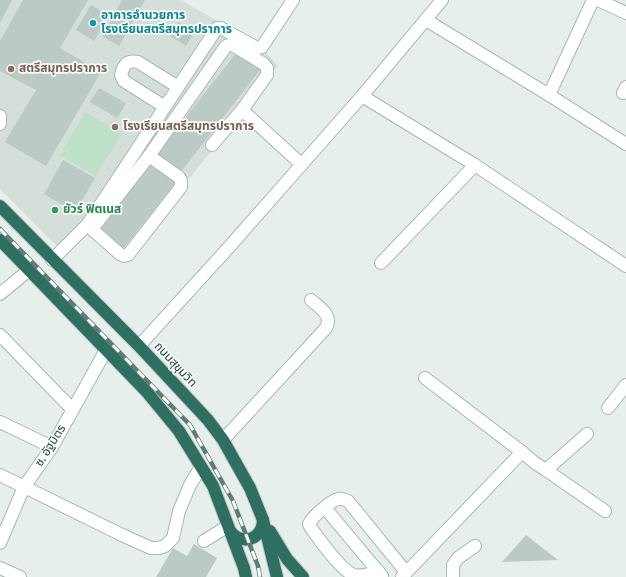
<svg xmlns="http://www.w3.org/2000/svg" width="626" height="577" viewBox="0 0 626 577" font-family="Overpass,'Noto Sans Thai',sans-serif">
  <rect width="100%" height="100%" fill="#e6efeb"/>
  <path fill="#d4dfda" d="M0,0h181l81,47 16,19 -153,194 -34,-40 -34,26 -57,-57z"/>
  <path fill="#bfe0c8" d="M85,112l37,21 -26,43 -36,-21z"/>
  <g fill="#bbcac4">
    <path d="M0,0h12l-12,23z"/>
    <path d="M23,0h65l-28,48 41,24 -55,94 -41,-24 31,-52 -36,-19v-30z"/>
    <path d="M122,0h23l-26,46 -17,-10z"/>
    <path d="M91,5l18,11 -15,25 -18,-11z"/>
    <path d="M178,22l17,9 -9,15 -16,-10z"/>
    <path d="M237,52l23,18 -80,103 -24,-18z"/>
    <path d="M99,88l27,15 -9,15 -27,-16z"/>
    <path d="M63,160l32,18 -20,34 -31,-18z"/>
    <path d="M151,161l26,20 -55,69 -25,-20z"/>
    <path d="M526,535l32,25 -56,2z"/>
    <path d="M194,544l23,14 -11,19h-50l17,-29 14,8z"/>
  </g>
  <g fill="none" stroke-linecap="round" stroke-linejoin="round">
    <g stroke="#a8b8b2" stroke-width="14">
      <g id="minor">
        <path d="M598,0l28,13"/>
        <path d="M426,20l123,75 77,49"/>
        <path d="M623,93l3,-6"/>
        <path d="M549,95l44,-95"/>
        <path d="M362,96l113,69 151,101"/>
        <path d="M165,107l-41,-26 -3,-6c3,-11 6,-15 17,-13l40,25"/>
        <path d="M0,116v8"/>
        <path d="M212,145l30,-35"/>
        <path d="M87,225l33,29 4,2 4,-1 53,-68v-6l-2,-4 -30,-21"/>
        <path d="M92,229l57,-73 77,-110 5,-2 33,20 3,4v7l-25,35 59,54"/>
        <path d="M52,260l35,-35 130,-197h4l36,20 5,-1 31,-47"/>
        <path d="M381,263l94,-98"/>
        <path d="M0,294l29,-24"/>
        <path d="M0,335l72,74"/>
        <path d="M139,346l91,-100 132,-150 80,-96"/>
        <path d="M608,408l18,-23"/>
        <path d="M0,422l52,25"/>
        <path d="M223,440l103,-112c7,-13 -6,-20 -15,-28"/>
        <path d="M522,452l13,11 11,7 41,-36"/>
        <path d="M546,470l59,41"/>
        <path d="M0,475l122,60 29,13h8l6,-2 8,-8 6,-27 11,-26 11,-18"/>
        <path d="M325,508l57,68"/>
        <path d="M204,541l24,-15"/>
        <path d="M0,543l24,-56 28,-40 54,-97"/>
        <path d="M0,568l20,9"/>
        <path d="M378,571c-8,3 -16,6 -24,4 -13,-4 -34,-35 -43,-47l-2,-4c3,-7 22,-24 30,-25 3,-1 6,1 9,2l58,71"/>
        <path d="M402,577l120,-125 -97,-74"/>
        <path d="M453,577v-12l5,-7 17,-12"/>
      </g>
    </g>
    <g stroke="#c2cac8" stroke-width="14">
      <g id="highway">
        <path d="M0,206l139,140 69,74 15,20 27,48 13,32 14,57"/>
        <path d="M0,240l146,151 33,40 34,55 31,82 2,9"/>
        <path d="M230,531c12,15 32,9 33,-11"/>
        <path d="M270,531l17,28 16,18"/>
      </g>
    </g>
    <use href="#minor" stroke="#fff" stroke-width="12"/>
    <use href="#highway" stroke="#2f6f62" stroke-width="12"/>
    <g stroke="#5f7d75" stroke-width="4.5">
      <path id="rail" d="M0,229l190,196 43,76 25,65 2,11"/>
    </g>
    <use href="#rail" stroke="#f7fbf9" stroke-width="3" stroke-dasharray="9" stroke-linecap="butt"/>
  </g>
  <circle fill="#0f9aa8" stroke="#f7fbf9" stroke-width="1.5" cx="93" cy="23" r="4"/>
  <g fill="#8d6e63" stroke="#f7fbf9" stroke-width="1.5">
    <circle cx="11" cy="69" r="4"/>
    <circle cx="115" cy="127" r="4"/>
  </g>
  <circle fill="#2e9e5b" stroke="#f7fbf9" stroke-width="1.5" cx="55" cy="210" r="4"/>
  <g text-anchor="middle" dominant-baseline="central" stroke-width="3.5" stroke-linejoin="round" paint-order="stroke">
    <g font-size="12" font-weight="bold" fill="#0d838f" stroke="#f7fbf9" text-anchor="start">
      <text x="101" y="16">อาคารอำนวยการ<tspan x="101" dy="14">โรงเรียนสตรีสมุทรปราการ</tspan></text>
    </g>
    <g font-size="12" font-weight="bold" fill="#785e54" stroke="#f7fbf9" text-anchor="start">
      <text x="19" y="69">สตรีสมุทรปราการ</text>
      <text x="123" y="127">โรงเรียนสตรีสมุทรปราการ</text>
    </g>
    <g font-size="12" font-weight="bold" fill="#27864d" stroke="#f7fbf9" text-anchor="start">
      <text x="63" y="210">ยัวร์ ฟิตเนส</text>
    </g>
    <g font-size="12" fill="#24423a" stroke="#f7fbf9">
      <text transform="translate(175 365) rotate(47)">ถนนสุขุมวิท</text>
      <text transform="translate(51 446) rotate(-58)">ซ. อัฐมิตร</text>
    </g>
  </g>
</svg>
